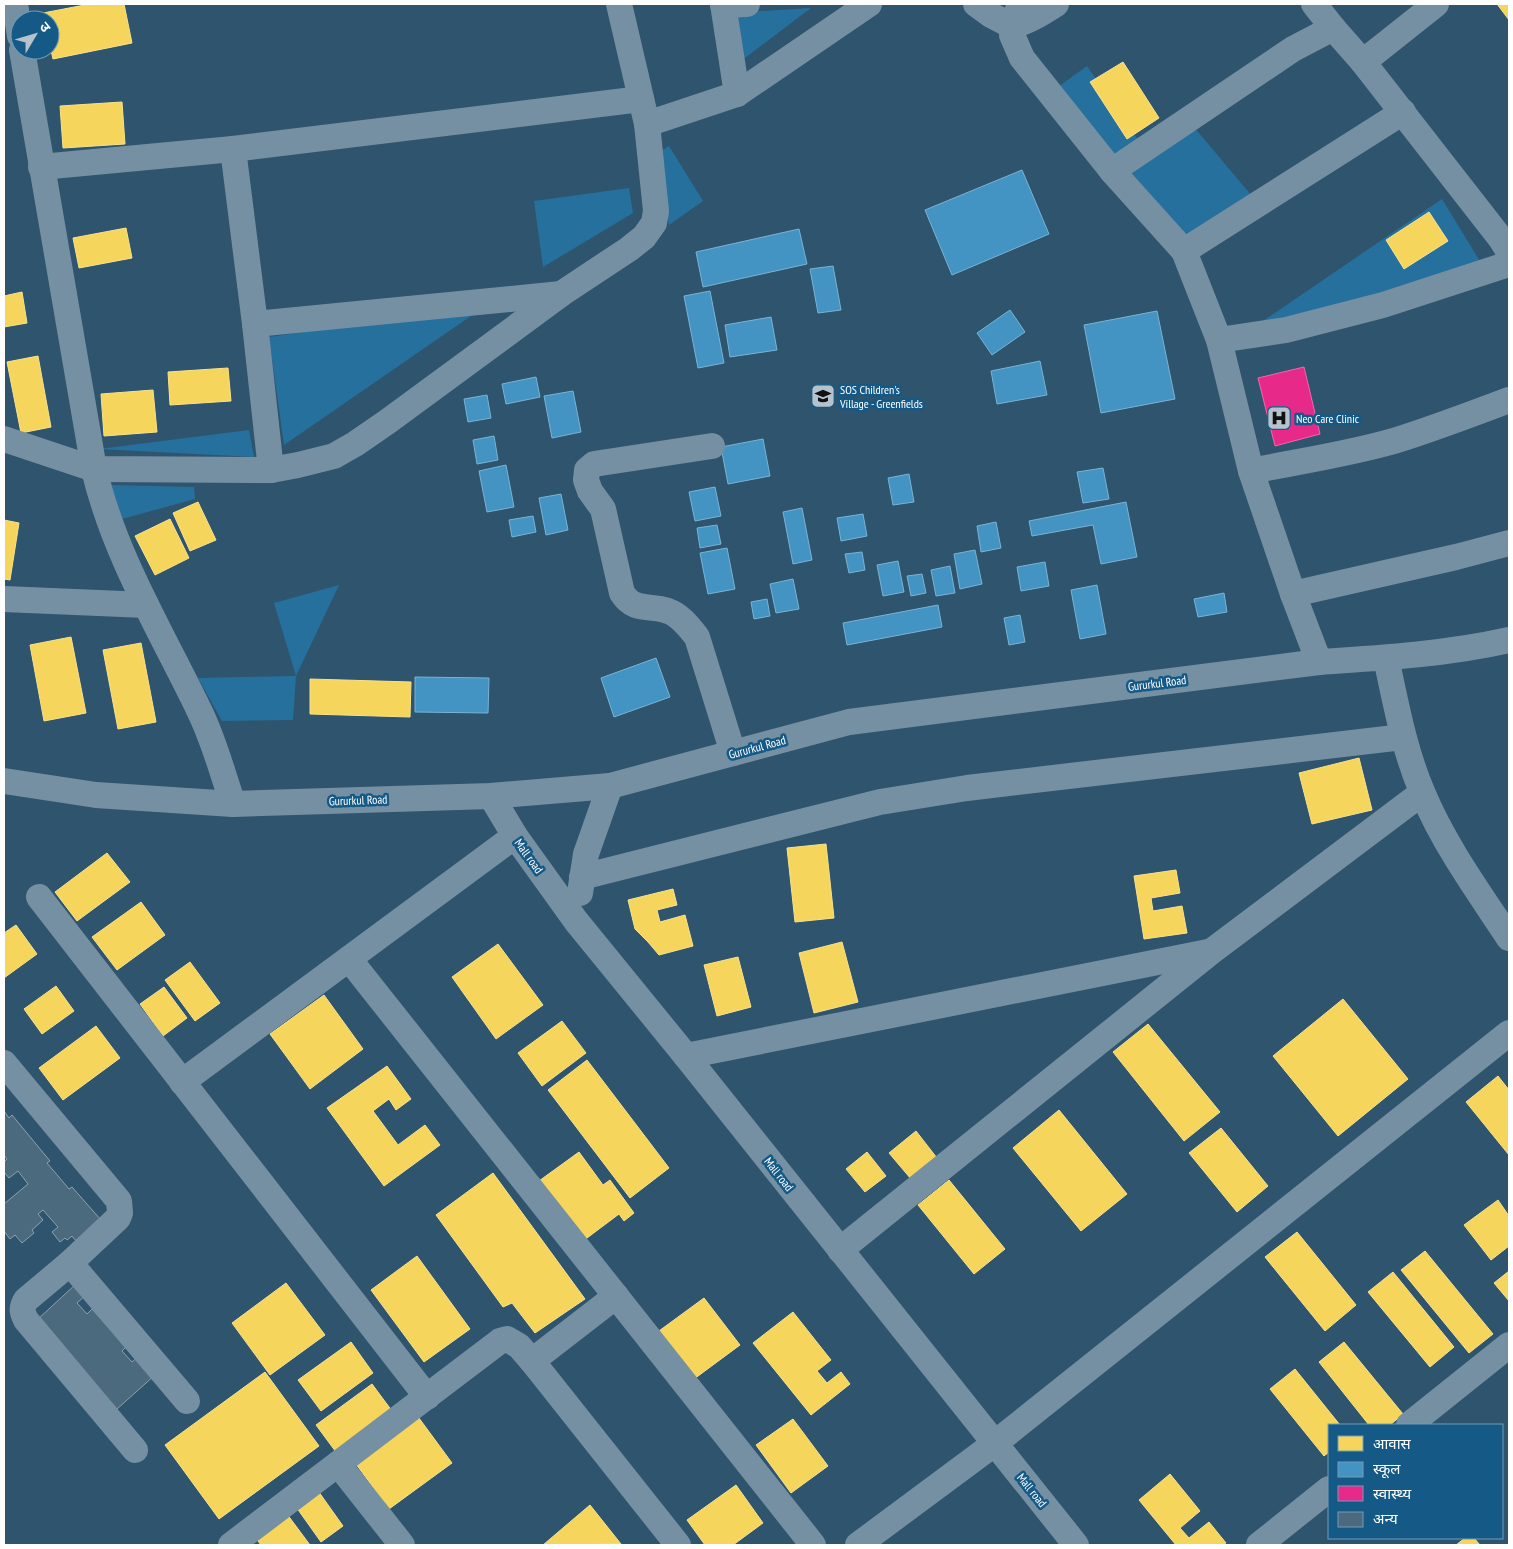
<svg xmlns="http://www.w3.org/2000/svg" width="1513" height="1549" viewBox="0 0 1513 1549" font-family="'PT Sans Narrow','Noto Sans Devanagari',sans-serif">
  <rect width="100%" height="100%" fill="#2f546d"/>
  <g fill="#26709d">
    <path d="M811,8l-74,56 -10,-51z"/>
    <path d="M1087,66l63,91 43,-31 59,70 -64,43 -133,-150z"/>
    <path d="M669,146l34,55 -34,24 -11,-72z"/>
    <path d="M629,188l4,25 -90,54 -9,-66z"/>
    <path d="M1442,199l47,77 -254,64z"/>
    <path d="M484,307l-200,138 -15,-108z"/>
    <path d="M249,430l5,27 -155,-8z"/>
    <path d="M110,485l84,2 1,12 -73,20z"/>
    <path d="M339,585l-43,91 -3,44 -71,1 -24,-43 98,-2 -22,-73z"/>
  </g>
  <g fill="#f6d55c" stroke="#f9e28d">
    <path d="M90,4h34l8,39 -79,16 -3,-13v-26h-5l-2,-7z"/>
    <path d="M1497,4h12v16z"/>
    <path d="M1123,62l36,56 -32,21 -37,-57z"/>
    <path d="M122,102l3,42 -62,4 -3,-42z"/>
    <path d="M1429,212l19,29 -44,28 -18,-29z"/>
    <path d="M126,228l6,30 -53,10 -6,-30z"/>
    <path d="M22,292l5,31 -23,4v-31z"/>
    <path d="M38,356l13,71 -30,6 -14,-71z"/>
    <path d="M228,368l3,33 -61,4 -2,-33z"/>
    <path d="M153,390l4,42 -53,4 -3,-42z"/>
    <path d="M198,502l18,38 -26,11 -17,-38z"/>
    <path d="M170,519l19,39 -34,17 -20,-39z"/>
    <path d="M4,520l15,3 -9,57 -6,-1z"/>
    <path d="M71,637l15,76 -42,8 -14,-76z"/>
    <path d="M141,643l15,79 -38,7 -15,-79z"/>
    <path d="M310,679l101,3 -1,35 -100,-3z"/>
    <path d="M1359,758l13,52 -60,14 -13,-51z"/>
    <path d="M826,844l8,74 -39,4 -8,-74z"/>
    <path d="M107,853l23,29 -53,39 -22,-29z"/>
    <path d="M1176,870l4,23 -29,5 2,13 29,-5 5,27 -43,6 -10,-63z"/>
    <path d="M673,889l4,16 -20,5 3,12 25,-7 8,31 -34,9 -11,-13 -13,-13 -7,-29z"/>
    <path d="M141,902l24,33 -48,35 -25,-33z"/>
    <path d="M16,925l21,29 -33,24v-45z"/>
    <path d="M842,942l16,60 -44,11 -15,-60z"/>
    <path d="M498,944l45,61 -47,34 -44,-62z"/>
    <path d="M738,957l13,50 -34,9 -13,-51z"/>
    <path d="M190,962l30,41 -25,18 -30,-41z"/>
    <path d="M56,986l18,25 -32,23 -18,-25z"/>
    <path d="M164,987l23,31 -24,18 -23,-32z"/>
    <path d="M324,995l39,54 -53,40 -40,-55z"/>
    <path d="M1343,999l65,80 -70,57 -65,-80z"/>
    <path d="M562,1021l24,32 -44,33 -24,-33z"/>
    <path d="M1148,1024l72,88 -36,29 -71,-89z"/>
    <path d="M96,1026l24,32 -57,42 -24,-32z"/>
    <path d="M587,1060l82,108 -39,30 -82,-108z"/>
    <path d="M387,1066l24,33 -15,11 -7,-11 -16,12 25,34 27,-20 15,20 -56,41 -57,-78z"/>
    <path d="M1498,1076l11,14v65l-43,-53z"/>
    <path d="M1059,1110l68,84 -46,37 -68,-83z"/>
    <path d="M1221,1128l47,58 -31,26 -48,-59z"/>
    <path d="M916,1131l21,27 -26,21 -22,-26z"/>
    <path d="M579,1152l24,33 7,-5 24,33 -10,8 -5,-7 -36,27 -44,-60z"/>
    <path d="M867,1152l19,24 -21,16 -19,-23z"/>
    <path d="M493,1173l92,126 -50,34 -23,-30 -9,4 -67,-92z"/>
    <path d="M949,1180l56,69 -31,25 -56,-69z"/>
    <path d="M1498,1200l11,16v30l-18,14 -27,-35z"/>
    <path d="M1297,1232l59,73 -31,26 -60,-74z"/>
    <path d="M1425,1251l68,83 -24,19 -68,-83z"/>
    <path d="M417,1256l53,73 -46,33 -53,-72z"/>
    <path d="M1509,1271v30l-15,-18z"/>
    <path d="M1393,1272l61,75 -24,20 -62,-75z"/>
    <path d="M286,1283l39,52 -55,40 -38,-52z"/>
    <path d="M704,1298l36,47 -46,34 -35,-48z"/>
    <path d="M793,1312l38,48 -14,11 10,12 14,-11 9,12 -39,31 -58,-72z"/>
    <path d="M351,1342l22,31 -52,38 -23,-31z"/>
    <path d="M1344,1342l59,72 -13,11h-21l-50,-63z"/>
    <path d="M1295,1369l45,56h-11v27l-5,4 -54,-67z"/>
    <path d="M265,1372l54,74 -100,73 -54,-74z"/>
    <path d="M372,1384l20,27 -56,41 -20,-27z"/>
    <path d="M416,1414l36,49 -63,46 -36,-49z"/>
    <path d="M793,1419l35,47 -37,27 -35,-48z"/>
    <path d="M1170,1474l30,37 -20,17 9,10 20,-16 17,21 -4,2h-46l-37,-45z"/>
    <path d="M736,1485l27,38 -30,22h-28l-18,-25z"/>
    <path d="M316,1488l27,38 -22,16 -27,-38z"/>
    <path d="M590,1505l31,39 -78,1z"/>
    <path d="M284,1510l26,35h-49l-9,-12z"/>
    <path d="M1465,1538h9l6,7h-24z"/>
  </g>
  <g fill="#4393c3" stroke="#7bb3d5">
    <path d="M1022,170l27,64 -97,41 -27,-65z"/>
    <path d="M799,229l8,35 -104,23 -7,-35z"/>
    <path d="M833,266l8,44 -23,3 -8,-44z"/>
    <path d="M710,291l14,72 -26,5 -14,-72z"/>
    <path d="M1010,310l15,22 -33,23 -15,-22z"/>
    <path d="M1157,311l18,88 -74,14 -17,-88z"/>
    <path d="M771,317l6,33 -47,7 -5,-32z"/>
    <path d="M1040,361l7,34 -50,9 -6,-33z"/>
    <path d="M536,377l4,20 -34,7 -4,-20z"/>
    <path d="M573,391l8,41 -29,6 -8,-42z"/>
    <path d="M487,395l4,23 -23,4 -4,-23z"/>
    <path d="M494,436l4,24 -21,4 -4,-24z"/>
    <path d="M763,439l7,37 -42,8 -7,-37z"/>
    <path d="M506,465l8,42 -27,5 -8,-41z"/>
    <path d="M1103,468l6,31 -26,4 -6,-31z"/>
    <path d="M909,474l5,28 -21,3 -5,-27z"/>
    <path d="M715,487l6,29 -26,5 -6,-29z"/>
    <path d="M561,494l7,36 -22,5 -7,-37z"/>
    <path d="M1126,502l11,55 -36,7 -8,-39 -61,11 -3,-15z"/>
    <path d="M802,508l10,52 -19,4 -10,-52z"/>
    <path d="M863,514l4,22 -26,5 -4,-23z"/>
    <path d="M533,516l3,16 -24,5 -3,-17z"/>
    <path d="M996,522l5,26 -20,4 -4,-26z"/>
    <path d="M717,525l4,19 -21,4 -3,-20z"/>
    <path d="M727,548l8,41 -27,5 -8,-41z"/>
    <path d="M975,550l7,34 -22,5 -6,-35z"/>
    <path d="M862,552l3,18 -16,3 -4,-19z"/>
    <path d="M898,561l6,31 -21,4 -6,-31z"/>
    <path d="M1045,562l4,24 -28,5 -4,-24z"/>
    <path d="M950,566l5,27 -19,3 -5,-26z"/>
    <path d="M922,574l4,19 -15,3 -4,-20z"/>
    <path d="M793,579l6,30 -23,4 -6,-29z"/>
    <path d="M1097,585l9,49 -26,5 -9,-49z"/>
    <path d="M1224,593l3,19 -29,5 -4,-18z"/>
    <path d="M767,599l3,17 -16,3 -3,-17z"/>
    <path d="M938,605l4,22 -95,18 -4,-22z"/>
    <path d="M1020,615l5,27 -16,3 -5,-27z"/>
    <path d="M656,658l14,39 -56,20 -13,-39z"/>
    <path d="M415,677l74,1 -1,35 -73,-1z"/>
  </g>
  <path fill="#e7298a" stroke="#ee69ad" d="M1304,367l16,67 -45,12 -17,-68z"/>
  <g fill="#4c6a7e" stroke="#8aa1b0">
    <path d="M4,1111l5,7 3,-3 38,46 -3,2 22,26 3,-2 29,33 -25,21 -4,-5 -5,4 -2,-2 -5,4 -8,-10 6,-5 -15,-17 -5,4 5,6 -11,10 2,3 -12,10 -7,-8 -5,4 -6,-8v-27l24,-20 -10,-13 -9,7 -5,-6v-10l3,-3 -3,-4z"/>
    <path d="M77,1283l10,11 -10,9 10,11 5,-5 34,38 -4,4 10,11 6,-5 17,18 -38,34 -80,-89z"/>
  </g>
  <g fill="none" stroke-linecap="round" stroke-linejoin="round">
    <g stroke="#7690a3" stroke-width="26">
      <path d="M15,4l5,32"/>
      <path d="M723,4l14,90"/>
      <path d="M976,4l15,11 21,11c16,-4 30,-13 44,-22"/>
      <path d="M1020,4l-8,22v9l10,23 90,113 72,80 35,89 32,131 42,123 26,68"/>
      <path d="M1314,4l19,24 30,34 138,177 8,13"/>
      <path d="M723,5l24,-1"/>
      <path d="M22,50l72,419c20,86 67,162 105,241 15,30 23,62 34,94"/>
      <path d="M1363,62l73,-58"/>
      <path d="M647,124l90,-30 132,-90"/>
      <path d="M233,149l22,175 16,146"/>
      <path d="M41,167l192,-18 408,-50"/>
      <path d="M1112,171l181,-122 40,-21"/>
      <path d="M1184,251l219,-139"/>
      <path d="M255,324l306,-30"/>
      <path d="M1219,340l67,-10 97,-25 126,-41"/>
      <path d="M4,439l90,30 177,1 27,-5 36,-9 21,-12 32,-22 174,-128 68,-45 15,-12 10,-14 2,-12 -9,-87 -28,-120"/>
      <path d="M712,446l-118,18 -7,6 -1,10 4,11 13,18 19,84c13,20 27,11 46,18 12,4 21,16 29,26l36,116"/>
      <path d="M1251,471c49,-10 99,-17 146,-31 38,-12 75,-26 112,-40"/>
      <path d="M1293,594l163,-37 53,-14"/>
      <path d="M4,599l142,6"/>
      <path d="M1386,658c10,46 18,92 37,136 22,52 55,97 86,144"/>
      <path d="M4,781l92,14 137,9 258,-8 119,-10 239,-64 470,-60c63,-4 128,-8 190,-22"/>
      <path d="M491,796l24,40 61,85 110,135 390,489"/>
      <path d="M582,877l298,-75 87,-14 436,-51"/>
      <path d="M580,893l6,-39 24,-68"/>
      <path d="M39,897l388,500"/>
      <path d="M349,959l464,586"/>
      <path d="M686,1056l522,-104"/>
      <path d="M4,1063l115,138 1,12 -2,5 -48,45 -44,37c-5,8 -4,12 0,20l109,130"/>
      <path d="M182,1082l333,-246"/>
      <path d="M840,1250l372,-299 210,-158"/>
      <path d="M70,1263l117,138"/>
      <path d="M532,1361l84,-65"/>
      <path d="M1409,1425l100,-80"/>
      <path d="M338,1464l64,81"/>
      <path d="M231,1545l269,-204 7,-2 12,7 13,15 146,184"/>
      <path d="M858,1545l136,-101 515,-411"/>
      <path d="M1259,1545l70,-56"/>
    </g>
  </g>
  <defs>
    <g id="school-square" transform="scale(1.25)"><rect x="-9" y="-9" width="18" height="18" rx="4" fill="#b6c3cc" stroke="#155a87"/><path d="M0-5L7-2L0 1L-7-2ZM-4 1L0 2.5L4 1V4Q0 6-4 4Z" fill="#111"/></g>
    <g id="hospital-square" transform="scale(1.25)"><rect x="-9" y="-9" width="18" height="18" rx="4" fill="#b6c3cc" stroke="#155a87"/><path d="M-5-5h3v3.5h4V-5h3V5h-3V1.5h-4V5h-3Z" fill="#111"/></g>
  </defs>
  <g fill-rule="evenodd">
    <use href="#school-square" x="823" y="396"/>
    <use href="#hospital-square" x="1279" y="418"/>
  </g>
  <g text-anchor="middle" dominant-baseline="central" stroke-width="5" stroke-linejoin="round" paint-order="stroke">
    <g font-size="12" fill="#fff" stroke="#155a87" text-anchor="start">
      <text x="840" y="389">SOS Children's<tspan x="840" dy="14">Village - Greenfields</tspan></text>
      <text x="1296" y="418">Neo Care Clinic</text>
    </g>
    <g font-size="12" fill="#fff" stroke="#155a87">
      <text transform="translate(1157 683) rotate(-7)">Gururkul Road</text>
      <text transform="translate(757 747) rotate(-15)">Gururkul Road</text>
      <text transform="translate(358 800) rotate(-2)">Gururkul Road</text>
      <text transform="translate(529 856) rotate(54)">Mall road</text>
      <text transform="translate(779 1174) rotate(52)">Mall road</text>
      <text transform="translate(1032 1490) rotate(51)">Mall road</text>
    </g>
  </g>
  <rect width="1513" height="1549" fill="none" stroke="#ffffff" stroke-width="10"/>
  <rect x="1328" y="1424" width="175" height="115" fill="#155a87" stroke="#739cb7"/>
  <rect x="1338" y="1436" width="25" height="15" fill="#f6d55c" stroke="#739cb7"/>
  <text x="1373" y="1449" font-size="15" fill="#ffffff">आवास</text>
  <rect x="1338" y="1462" width="25" height="15" fill="#4393c3" stroke="#739cb7"/>
  <text x="1373" y="1474" font-size="15" fill="#ffffff">स्कूल</text>
  <rect x="1338" y="1486" width="25" height="15" fill="#e7298a" stroke="#739cb7"/>
  <text x="1373" y="1499" font-size="15" fill="#ffffff">स्वास्थ्य</text>
  <rect x="1338" y="1512" width="25" height="15" fill="#4c6a7e" stroke="#739cb7"/>
  <text x="1373" y="1524" font-size="15" fill="#ffffff">अन्य</text>
  <g transform="translate(35 35) rotate(52)"><circle r="24" fill="#155a87" stroke="#739cb7"/>
  <path d="M0-4L9 19L0 12L-9 19Z" fill="#b6c3cc"/>
  <text y="-8" font-size="14" font-weight="bold" text-anchor="middle" fill="#ffffff">उ</text>
  </g>
</svg>
